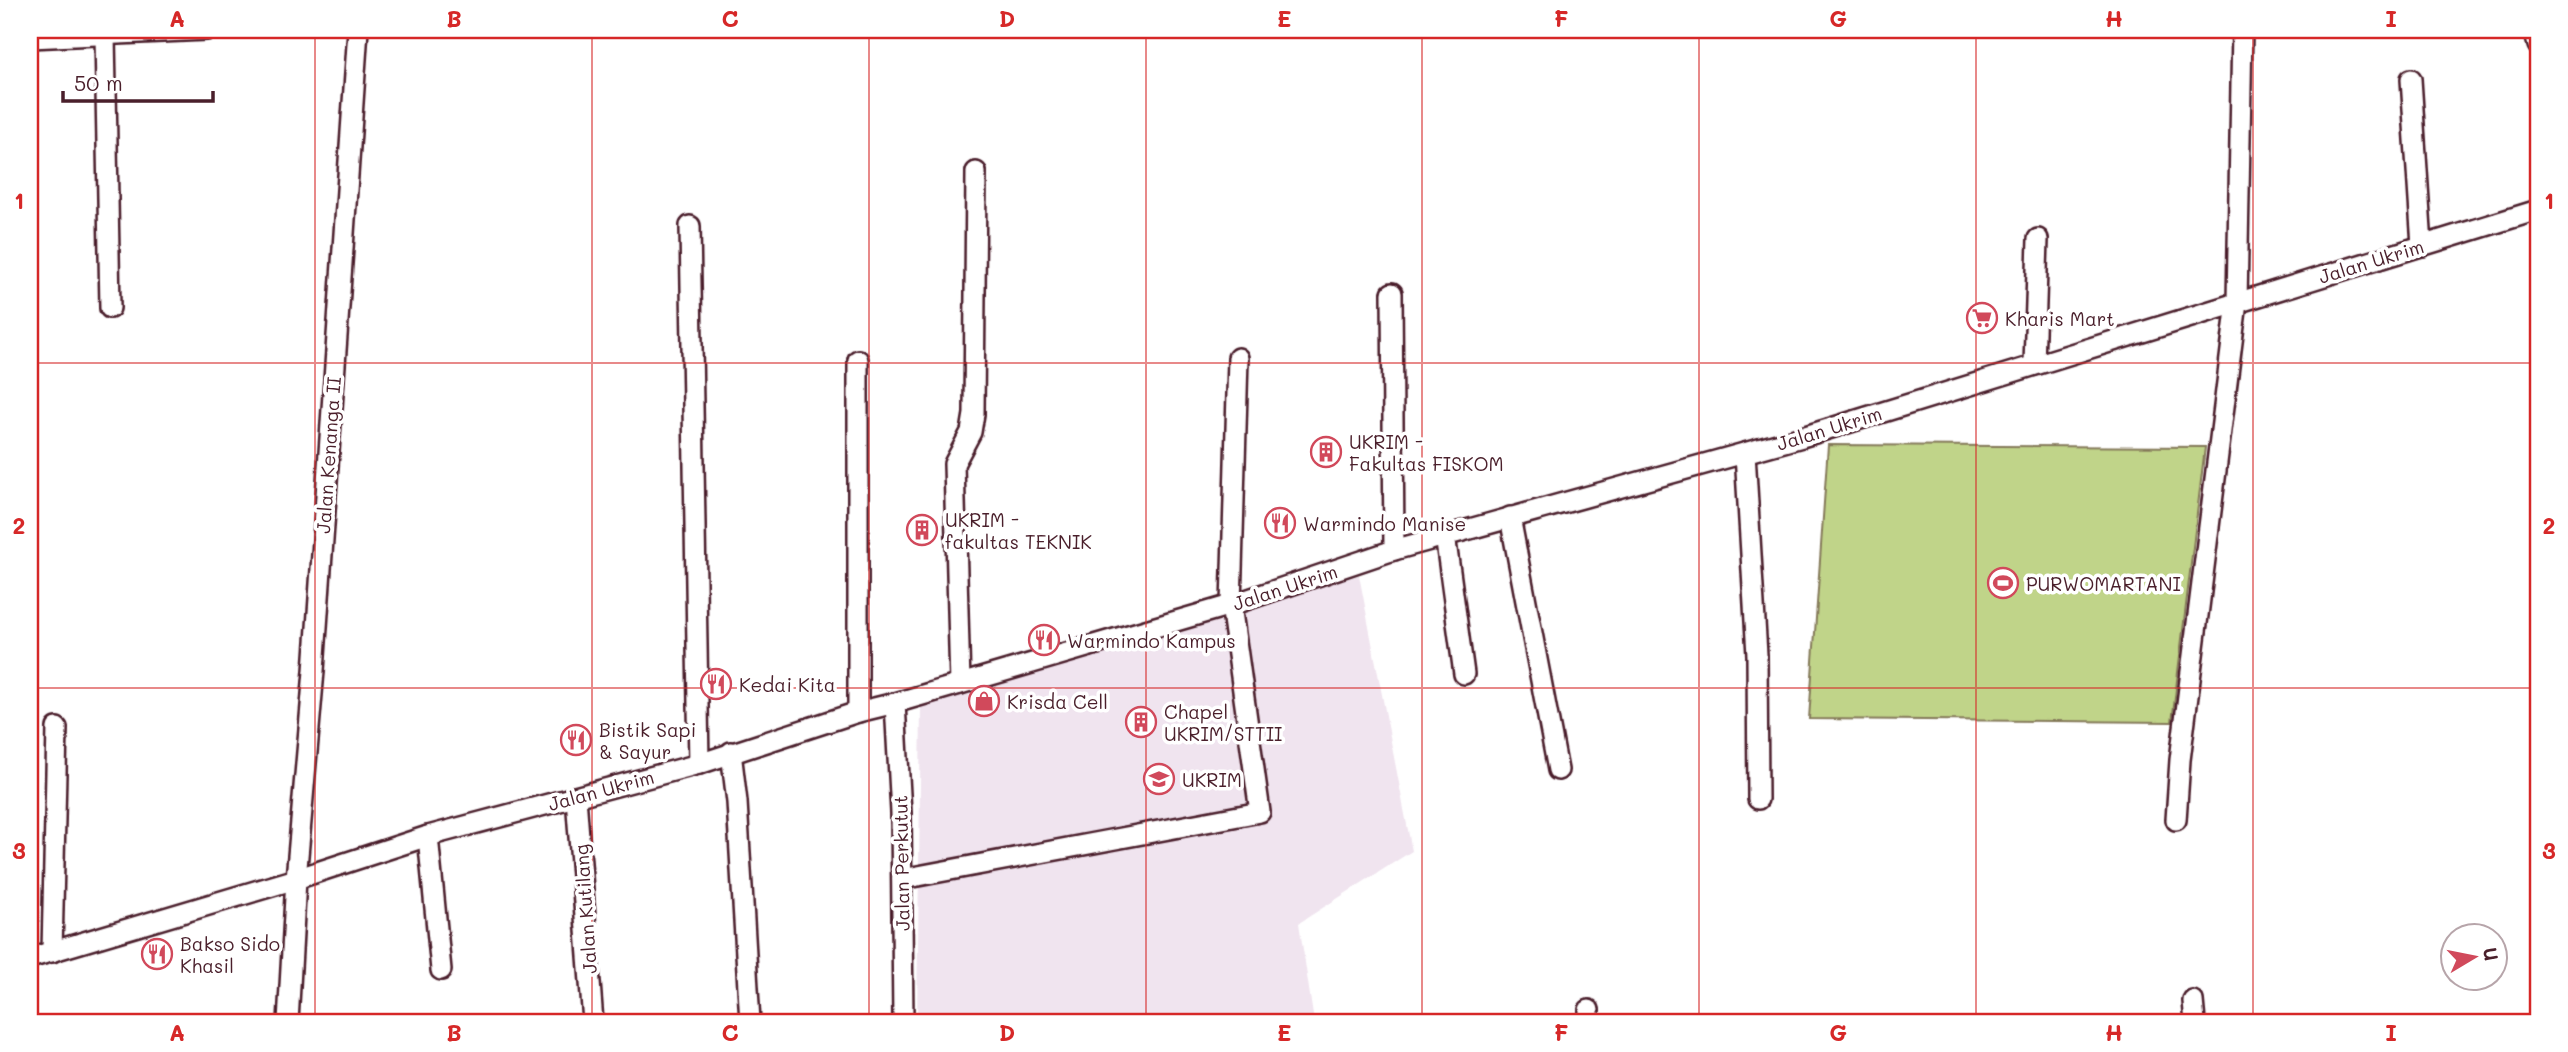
<svg xmlns="http://www.w3.org/2000/svg" width="2568" height="1052" viewBox="0 0 2568 1052" font-family="Mali,sans-serif">
  <rect width="100%" height="100%" fill="#fff"/>
  <filter id="ink" filterUnits="userSpaceOnUse"><feTurbulence type="fractalNoise" baseFrequency=".0143" numOctaves="2"/><feDisplacementMap in="SourceGraphic" scale="14" xChannelSelector="R" yChannelSelector="G"/><feConvolveMatrix kernelMatrix="1 2 1 2 8 2 1 2 1" color-interpolation-filters="sRGB"/></filter>
  <g filter="url(#ink)">
    <path fill="#f0e4ef" d="M1359,575l53,276 -113,72 15,99h-397l4,-315z"/>
    <path fill="#c0d489" stroke="#857a5a" stroke-width="2" d="M1828,445l377,2 -33,275 -363,-3z"/>
    <g fill="none" stroke-linecap="round" stroke-linejoin="round">
      <g stroke="#4a1f2b" stroke-width="24">
        <g id="street">
          <path d="M2534,30l4,15"/>
          <path d="M105,35l5,273"/>
          <path d="M30,38l177,-8"/>
          <path d="M2411,79l11,167"/>
          <path d="M690,226l9,538"/>
          <path d="M1392,293l2,257"/>
          <path d="M858,360v352"/>
          <path d="M2034,365l4,-126"/>
          <path d="M1745,453l12,202 1,144"/>
          <path d="M1510,517l48,253"/>
          <path d="M1445,535l19,139"/>
          <path d="M960,684l-6,-220 17,-32 3,-18 2,-242"/>
          <path d="M895,703l6,110 2,209"/>
          <path d="M731,752l6,50 13,220"/>
          <path d="M576,797l17,225"/>
          <path d="M2176,820l4,-60 57,-458 5,-272"/>
          <path d="M428,836l13,134"/>
          <path d="M902,879l358,-67 -29,-207 7,-247"/>
          <path d="M52,952l5,-224"/>
          <path d="M30,958l266,-79 132,-43 271,-72 159,-52 37,-9 336,-98 163,-55 408,-113 736,-227"/>
          <path d="M2193,1001l2,21"/>
          <path d="M1589,1010v12"/>
          <path d="M288,1022l8,-143 18,-208 44,-641"/>
        </g>
      </g>
      <use href="#street" stroke="#fff" stroke-width="19"/>
    </g>
  </g>
  <path fill="none" stroke="#d62828" stroke-width="2" stroke-opacity="0.55" d="M315,30v992M592,30v992M869,30v992M1146,30v992M1422,30v992M1699,30v992M1976,30v992M2253,30v992M30,363h2508M30,688h2508"/>
  <defs>
    <g id="supermarket-ring" transform="scale(1.575)"><circle r="9.5" fill="#fff" stroke="#d1495b" stroke-width="1.5"/><path d="M-6-5.5h2.5l.6 2H6L4.5 2H-2.5L-4.4-4H-6ZM-1.5 3.2a1.3 1.3 0 1 0 .1 0ZM3 3.2a1.3 1.3 0 1 0 .1 0Z" fill="#d1495b"/></g>
    <g id="building-ring" transform="scale(1.575)"><circle r="9.5" fill="#fff" stroke="#d1495b" stroke-width="1.5"/><path d="M-4-6H4V6H1V3H-1V6H-4ZM-2.5-4.3h1.7v1.8h-1.7ZM.8-4.3h1.7v1.8H.8ZM-2.5-1h1.7V.8h-1.7ZM.8-1h1.7V.8H.8Z" fill="#d1495b"/></g>
    <g id="restaurant-ring" transform="scale(1.575)"><circle r="9.5" fill="#fff" stroke="#d1495b" stroke-width="1.5"/><path d="M-5-6h1v4h1v-4h1v4h1v-4h1v5L-1.5 .5V6h-2V.5L-5-1ZM5-6V6H3V1.5H1.5Q1.5-4 5-6Z" fill="#d1495b"/></g>
    <g id="stadium-ring" transform="scale(1.575)"><circle r="9.5" fill="#fff" stroke="#d1495b" stroke-width="1.5"/><path d="M0-5a6.5 5 0 1 0 0 10a6.5 5 0 1 0 0-10ZM-3.5-1.8h7v3.6h-7Z" fill="#d1495b"/></g>
    <g id="shop-ring" transform="scale(1.575)"><circle r="9.5" fill="#fff" stroke="#d1495b" stroke-width="1.5"/><path d="M-5-2.5h2.3a2.7 3.5 0 0 1 5.4 0H5L5.5 6h-11ZM-1.5-2.5h3a1.5 2.3 0 0 0-3 0Z" fill="#d1495b"/></g>
    <g id="university-ring" transform="scale(1.575)"><circle r="9.5" fill="#fff" stroke="#d1495b" stroke-width="1.5"/><path d="M0-5L7-2L0 1L-7-2ZM-4 1L0 2.5L4 1V4Q0 6-4 4Z" fill="#d1495b"/></g>
  </defs>
  <g fill-rule="evenodd">
    <use href="#supermarket-ring" x="1982" y="318"/>
    <use href="#building-ring" x="1326" y="452"/>
    <use href="#restaurant-ring" x="1280" y="523"/>
    <use href="#building-ring" x="922" y="530"/>
    <use href="#stadium-ring" x="2003" y="583"/>
    <use href="#restaurant-ring" x="1044" y="640"/>
    <use href="#restaurant-ring" x="716" y="684"/>
    <use href="#shop-ring" x="984" y="701"/>
    <use href="#building-ring" x="1141" y="722"/>
    <use href="#restaurant-ring" x="576" y="740"/>
    <use href="#university-ring" x="1159" y="779"/>
    <use href="#restaurant-ring" x="157" y="954"/>
  </g>
  <g text-anchor="middle" dominant-baseline="central" stroke-width="7" stroke-linejoin="round" paint-order="stroke">
    <g font-size="19" fill="#4a1f2b" stroke="#fff">
      <text transform="translate(2371 261) rotate(-17)">Jalan Ukrim</text>
      <text transform="translate(1829 428) rotate(-17)">Jalan Ukrim</text>
      <text transform="translate(328 455) rotate(-86)">Jalan Kenanga II</text>
      <text transform="translate(1285 587) rotate(-18)">Jalan Ukrim</text>
      <text transform="translate(601 790) rotate(-15)">Jalan Ukrim</text>
      <text transform="translate(901 863) rotate(-91)">Jalan Perkutut</text>
      <text transform="translate(585 909) rotate(-94)">Jalan Kutilang</text>
    </g>
    <g font-size="19" fill="#4a1f2b" stroke="#fff" text-anchor="start">
      <text x="2005" y="318">Kharis Mart</text>
      <text x="1349" y="441">UKRIM -<tspan x="1349" dy="22">Fakultas FISKOM</tspan></text>
      <text x="945" y="519">UKRIM -<tspan x="945" dy="22">fakultas TEKNIK</tspan></text>
      <text x="1303" y="523">Warmindo Manise</text>
      <text x="2026" y="583">PURWOMARTANI</text>
      <text x="1067" y="640">Warmindo Kampus</text>
      <text x="739" y="684">Kedai Kita</text>
      <text x="1007" y="701">Krisda Cell</text>
      <text x="1164" y="711">Chapel<tspan x="1164" dy="22">UKRIM/STTII</tspan></text>
      <text x="599" y="729">Bistik Sapi<tspan x="599" dy="22">&amp; Sayur</tspan></text>
      <text x="1182" y="779">UKRIM</text>
      <text x="180" y="943">Bakso Sido<tspan x="180" dy="22">Khasil</tspan></text>
    </g>
  </g>
  <rect width="2568" height="1052" fill="none" stroke="#fff" stroke-width="77"/>
  <g transform="translate(2474 957) rotate(80)"><circle r="33" fill="#ffffff" stroke="#b7a5aa" stroke-width="2"/>
  <path d="M0-5L12 26L0 18L-12 26Z" fill="#d1495b"/>
  <text y="-10" font-size="19" font-weight="bold" text-anchor="middle" fill="#4a1f2b">U</text>
  </g>
  <path d="M63 91v10h150v-10" fill="none" stroke="#4a1f2b" stroke-width="3.5"/>
  <text x="74" y="91" font-size="21" fill="#4a1f2b" stroke="#ffffff" stroke-width="5" paint-order="stroke">50 m</text>
  <rect x="38" y="38" width="2492" height="976" fill="none" stroke="#d62828" stroke-width="2.5"/>
  <g font-size="23" text-anchor="middle" font-weight="bold" fill="#d62828">
    <text x="177" y="27">A</text>
    <text x="454" y="27">B</text>
    <text x="730" y="27">C</text>
    <text x="1007" y="27">D</text>
    <text x="1284" y="27">E</text>
    <text x="1561" y="27">F</text>
    <text x="1838" y="27">G</text>
    <text x="2114" y="27">H</text>
    <text x="2391" y="27">I</text>
    <text x="19" y="209">1</text>
    <text x="2549" y="209">1</text>
    <text x="19" y="534">2</text>
    <text x="2549" y="534">2</text>
    <text x="19" y="859">3</text>
    <text x="2549" y="859">3</text>
    <text x="177" y="1041">A</text>
    <text x="454" y="1041">B</text>
    <text x="730" y="1041">C</text>
    <text x="1007" y="1041">D</text>
    <text x="1284" y="1041">E</text>
    <text x="1561" y="1041">F</text>
    <text x="1838" y="1041">G</text>
    <text x="2114" y="1041">H</text>
    <text x="2391" y="1041">I</text>
  </g>
</svg>
